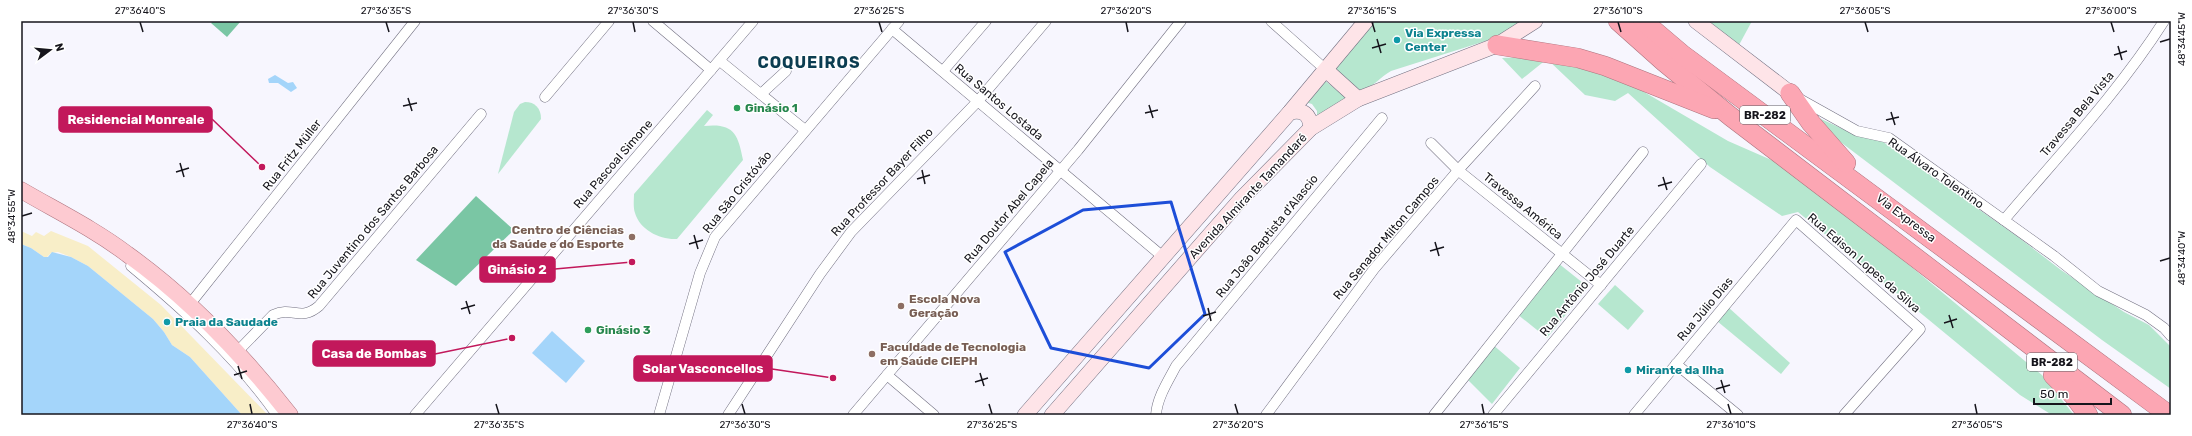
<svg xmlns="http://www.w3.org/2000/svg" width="2192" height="436" viewBox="0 0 2192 436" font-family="Rubik,sans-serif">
  <rect width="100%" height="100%" fill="#f7f6fe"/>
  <g fill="#b6e7cf">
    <path d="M1372,21h153l-30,17 -104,33c-11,6 -17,15 -28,20l-6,-2 -22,-20z"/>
    <path d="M1707,21h45l-13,24z"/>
    <path d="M1548,56l67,19 113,66 57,25 129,103 128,106 32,40h-22l-32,-20 -222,-183 -16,4 -72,-49 -82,-74 -13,8 -30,-6 -38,-36 -25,20 -20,-21z"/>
    <path d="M1324,80l24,19 -31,18v-6l-5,-7 -7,-2z"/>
    <path d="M525,102c10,0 16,6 16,17l-43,55 16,-62 6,-8z"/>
    <path d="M707,110l6,5 -9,11c29,-3 34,7 39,34l-66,79c-17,1 -37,-9 -42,-26 -2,-6 -1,-14 -1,-19z"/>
    <path d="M1819,118l26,12 34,9 139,98 43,33 63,42 25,13 22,22v42l-69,-49 -276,-209z"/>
    <path d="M1558,263l30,24 -41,51 -30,-24z"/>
    <path d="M1615,285l29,26 -16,19 -30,-26z"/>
    <path d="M1728,307l62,56 -9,11 -64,-53z"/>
    <path d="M1492,344l28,24 -28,36 -24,-24z"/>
  </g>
  <g fill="#7ac6a4">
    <path d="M213,21h28l-14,16 -16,-14z"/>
    <path d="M476,196l38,34 -58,56 -40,-26z"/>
  </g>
  <path fill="#f8eec8" d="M21,231l11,5 4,-4 8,4 7,-5 37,15 73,59 107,110h-26l-52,-58 -18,-12 -8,-13 -11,-13 -65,-53 -17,-9 -13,-5 -7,1 -4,4h-3l-13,-9 -10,-4z"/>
  <g fill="#a4d5fa">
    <path d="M275,75l13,8 5,-1 4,6 -6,4 -13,-9h-9l-1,-4z"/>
    <path d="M21,244l10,4 13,9h4l4,-5 19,5 17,9 65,53 11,13 8,13 18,12 52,58h-221z"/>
    <path d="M552,331l33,30 -19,22 -34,-30z"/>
  </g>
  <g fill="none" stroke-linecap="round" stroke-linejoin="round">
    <g stroke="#727081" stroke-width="11">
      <g id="street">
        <path d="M653,21l58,49"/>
        <path d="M1271,21l55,49"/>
        <path d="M892,29l270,227"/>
        <path d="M720,61l85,69"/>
        <path d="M943,71l43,-50"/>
        <path d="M761,94l25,-23"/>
        <path d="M545,97l64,-76"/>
        <path d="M1798,98l59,33 32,7 165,118 44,35 48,24 18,13 7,8"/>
        <path d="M1431,143l28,28 142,114"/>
        <path d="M2004,220c55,-65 114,-127 160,-199"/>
        <path d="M131,266c53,44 106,92 146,149"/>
        <path d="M190,304l225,-283"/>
        <path d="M237,352l36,-37c20,-9 27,7 46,-9l162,-192"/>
        <path d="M1676,364l62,51"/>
        <path d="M887,375l47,40"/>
        <path d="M415,415l338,-394"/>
        <path d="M659,415l41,-142 15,-36 184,-216"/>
        <path d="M728,415l92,-141 31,-42 127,-131 68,-80"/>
        <path d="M853,415l225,-265 103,-129"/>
        <path d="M1156,415c1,-17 12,-34 20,-49l206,-248"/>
        <path d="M1266,415l108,-146 87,-102 74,-81"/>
        <path d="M1434,415l209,-263"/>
        <path d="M1493,415l208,-251"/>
        <path d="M1634,415l162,-195 124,109 -76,86"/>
      </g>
    </g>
    <g stroke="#727081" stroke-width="16">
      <g id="secondary">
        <path d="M1696,21l94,72"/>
        <path d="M1326,70l32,29"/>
        <path d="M1290,112c13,-3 20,2 21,16"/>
        <path d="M1025,415l265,-303 76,-91"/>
        <path d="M1052,415l190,-217 69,-70 47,-29 139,-54 38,-24"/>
      </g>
    </g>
    <g stroke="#ac737e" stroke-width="17">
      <path id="primary" d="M21,190c36,21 73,39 106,64 63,45 116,101 163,161"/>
    </g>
    <g stroke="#ac737e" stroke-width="20">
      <g id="highway">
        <path d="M1618,21l46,41 66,54 392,299"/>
        <path d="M1643,21l40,34 486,360"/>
        <path d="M1497,45l81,13 27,8 109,43"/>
        <path d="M1790,93l21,30 35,40"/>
        <path d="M2053,375l21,21 14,19"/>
      </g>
    </g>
    <use href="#street" stroke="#fff" stroke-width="10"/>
    <use href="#secondary" stroke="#fee4e8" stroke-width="15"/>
    <use href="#primary" stroke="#fdcad1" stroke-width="16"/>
    <use href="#highway" stroke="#fca6b3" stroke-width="19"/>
  </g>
  <path fill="none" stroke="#1d4ed8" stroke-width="3" stroke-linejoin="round" d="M1171,202l34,112 -56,54 -98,-20 -46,-96 78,-42z"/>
  <path fill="none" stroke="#16151c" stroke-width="1.5" d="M140,22l3,10M386,22l3,10M633,22l2,10M879,22l3,10M1126,22l2,10M1372,22l3,10M1618,22l3,10M1865,22l3,10M2111,22l3,10M1377,39l4,14M2160,42l10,-3M2118,46l4,14M1372,48l14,-4M2114,55l13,-4M408,98l4,13M1149,105l4,13M403,106l14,-3M1891,112l4,13M1145,113l13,-3M1886,120l13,-3M180,163l4,14M922,170l3,14M176,172l13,-4M1663,177l4,13M917,179l13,-4M1658,186l14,-4M22,216l10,-3M694,235l4,14M1435,242l4,14M689,244l14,-4M1430,251l14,-4M2160,261l10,-3M466,301l4,13M1208,308l3,13M461,309l14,-4M1949,315l4,13M1203,316l13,-4M1944,323l13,-4M238,366l4,13M980,373l4,13M234,375l13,-4M1721,380l4,13M975,382l13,-4M1716,389l14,-4M250,404l2,10M496,404l3,10M742,404l3,10M989,404l3,10M1235,404l3,10M1482,404l2,10M1728,404l3,10M1975,404l2,10"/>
  <g fill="#0f9aa8" stroke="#fff" stroke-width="1.5">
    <circle cx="1397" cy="40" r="4"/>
    <circle cx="167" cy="322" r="4"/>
    <circle cx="1628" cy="370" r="4"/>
  </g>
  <g fill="#2e9e5b" stroke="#fff" stroke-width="1.5">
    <circle cx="737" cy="108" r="4"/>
    <circle cx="588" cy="330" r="4"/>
  </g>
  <g fill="#8d6e63" stroke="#fff" stroke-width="1.5">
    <circle cx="632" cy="237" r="4"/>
    <circle cx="901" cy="306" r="4"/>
    <circle cx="872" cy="354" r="4"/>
  </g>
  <g text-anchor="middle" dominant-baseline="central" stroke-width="3" stroke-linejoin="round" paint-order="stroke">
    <g fill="#fff" stroke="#5c5b60" stroke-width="1">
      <rect x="1740" y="106" width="50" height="18" rx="3"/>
      <rect x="2027" y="353" width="50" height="18" rx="3"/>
    </g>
    <g font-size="11" font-weight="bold" fill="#16151c">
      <text x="1765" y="115">BR-282</text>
      <text x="2052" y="362">BR-282</text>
    </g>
    <g font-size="12" font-weight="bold" fill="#0d838f" stroke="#fff" text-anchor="start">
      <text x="1405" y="33">Via Expressa<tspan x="1405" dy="14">Center</tspan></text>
      <text x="175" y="322">Praia da Saudade</text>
      <text x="1636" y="370">Mirante da Ilha</text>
    </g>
    <g font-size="12" fill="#16151c" stroke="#fff">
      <text transform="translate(999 102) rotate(40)">Rua Santos Lostada</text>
      <text transform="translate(2077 114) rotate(-50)">Travessa Bela Vista</text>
      <text transform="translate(292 155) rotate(-52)">Rua Fritz Müller</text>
      <text transform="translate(613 164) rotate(-49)">Rua Pascoal Simone</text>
      <text transform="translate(1936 173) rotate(35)">Rua Álvaro Tolentino</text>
      <text transform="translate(882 182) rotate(-47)">Rua Professor Bayer Filho</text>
      <text transform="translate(737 192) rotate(-51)">Rua São Cristóvão</text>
      <text transform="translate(1248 196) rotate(-47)">Avenida Almirante Tamandaré</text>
      <text transform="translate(1523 206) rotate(39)">Travessa América</text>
      <text transform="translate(1009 211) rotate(-50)">Rua Doutor Abel Capela</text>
      <text transform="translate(1906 218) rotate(37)">Via Expressa</text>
      <text transform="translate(373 222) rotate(-50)">Rua Juventino dos Santos Barbosa</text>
      <text transform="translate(1267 236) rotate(-51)">Rua João Baptista d'Alascio</text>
      <text transform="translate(1386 238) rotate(-50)">Rua Senador Milton Campos</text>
      <text transform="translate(1864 263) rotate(41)">Rua Edison Lopes da Silva</text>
      <text transform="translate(1587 281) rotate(-50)">Rua Antônio José Duarte</text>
      <text transform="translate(1705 309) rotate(-50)">Rua Júlio Dias</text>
    </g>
    <g font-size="12" font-weight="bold" fill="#27864d" stroke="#fff" text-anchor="start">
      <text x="745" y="108">Ginásio 1</text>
      <text x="596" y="330">Ginásio 3</text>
    </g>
    <g font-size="12" font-weight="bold" fill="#785e54" stroke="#fff" text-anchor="start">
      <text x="624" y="230" text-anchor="end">Centro de Ciências<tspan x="624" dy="14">da Saúde e do Esporte</tspan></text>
      <text x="909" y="299">Escola Nova<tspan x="909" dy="14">Geração</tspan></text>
      <text x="880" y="347">Faculdade de Tecnologia<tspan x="880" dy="14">em Saúde CIEPH</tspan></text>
    </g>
    <g font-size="16" font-weight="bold" letter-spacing="1" fill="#0c3d51" stroke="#fff">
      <text x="809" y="62">COQUEIROS</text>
    </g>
  </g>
  <path fill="none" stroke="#c2185b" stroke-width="1.5" d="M262 167L212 119M632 262L555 269M512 338L435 354M833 378L772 369"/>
  <g fill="#c2185b" stroke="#fff" stroke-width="1.5">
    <circle cx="262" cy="167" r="4"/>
    <circle cx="632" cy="262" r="4"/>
    <circle cx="512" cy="338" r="4"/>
    <circle cx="833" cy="378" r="4"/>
  </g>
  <g fill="#c2185b" stroke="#c2185b" stroke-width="1.5">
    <rect x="59" y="107" width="153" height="25" rx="4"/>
    <rect x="480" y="257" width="75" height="25" rx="4"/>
    <rect x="313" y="341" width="122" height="25" rx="4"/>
    <rect x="634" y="356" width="138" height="25" rx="4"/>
  </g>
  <g font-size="13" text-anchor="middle" font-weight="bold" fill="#fff">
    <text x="136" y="124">Residencial Monreale</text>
    <text x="517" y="274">Ginásio 2</text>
    <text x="374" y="358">Casa de Bombas</text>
    <text x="703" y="373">Solar Vasconcellos</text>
  </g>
  <rect width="2192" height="436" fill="none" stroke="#ffffff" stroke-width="44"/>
  <g transform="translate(50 50) rotate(74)" stroke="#ffffff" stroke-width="3" paint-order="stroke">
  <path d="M0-3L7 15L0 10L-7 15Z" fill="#16151c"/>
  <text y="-6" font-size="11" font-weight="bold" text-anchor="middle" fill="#16151c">N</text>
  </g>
  <path d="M2034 398v6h77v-6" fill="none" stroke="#16151c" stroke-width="2"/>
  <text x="2040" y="398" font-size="12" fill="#16151c" stroke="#ffffff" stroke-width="3" paint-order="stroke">50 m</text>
  <rect x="22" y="22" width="2148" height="392" fill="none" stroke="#16151c" stroke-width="1.5"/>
  <g font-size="10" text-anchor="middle" fill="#16151c">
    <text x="140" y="14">27°36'40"S</text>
    <text x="386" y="14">27°36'35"S</text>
    <text x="633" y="14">27°36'30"S</text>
    <text x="879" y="14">27°36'25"S</text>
    <text x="1126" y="14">27°36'20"S</text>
    <text x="1372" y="14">27°36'15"S</text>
    <text x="1618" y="14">27°36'10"S</text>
    <text x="1865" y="14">27°36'05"S</text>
    <text x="2111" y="14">27°36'00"S</text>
    <text transform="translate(2181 39) rotate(-90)" y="4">48°34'45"W</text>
    <text transform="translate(11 216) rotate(-90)" y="4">48°34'55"W</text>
    <text transform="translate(2181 258) rotate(-90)" y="4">48°34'40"W</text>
    <text x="252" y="428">27°36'40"S</text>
    <text x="499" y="428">27°36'35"S</text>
    <text x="745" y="428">27°36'30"S</text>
    <text x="992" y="428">27°36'25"S</text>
    <text x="1238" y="428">27°36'20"S</text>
    <text x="1484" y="428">27°36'15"S</text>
    <text x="1731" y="428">27°36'10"S</text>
    <text x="1977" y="428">27°36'05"S</text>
  </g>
</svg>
